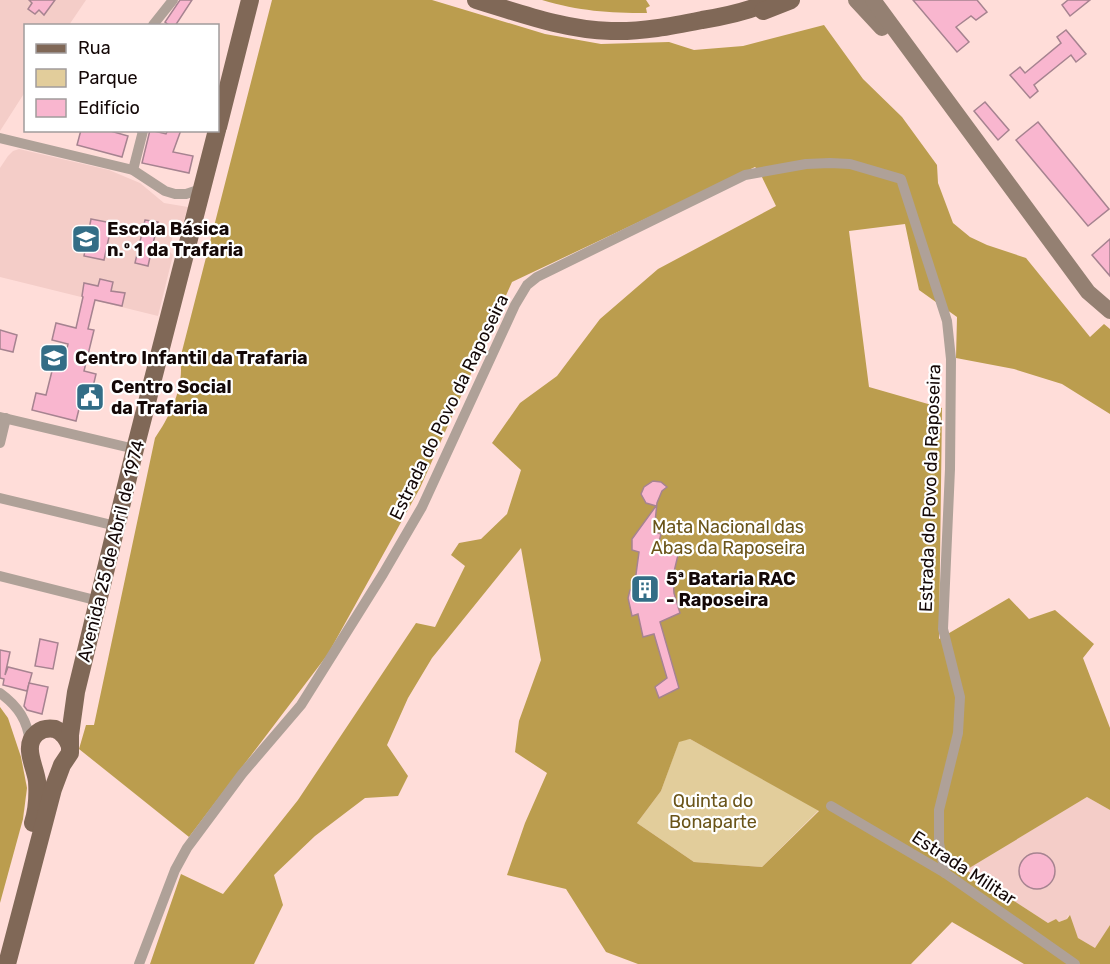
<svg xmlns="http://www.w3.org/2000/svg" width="1110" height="964" viewBox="0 0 1110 964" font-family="Rubik,sans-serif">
  <rect width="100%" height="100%" fill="#ffddd9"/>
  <g fill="#f4cdc8">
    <path d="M0,0h86l-17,25 -43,1 -1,66 -25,39z"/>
    <path d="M19,149l90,21 31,13 24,20 24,4 -5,16 -7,5 -8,22 5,5 -15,61 -158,-39v-109l8,-12 5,-5z"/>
    <path d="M1087,797l23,13v115l-14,24 -18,-11 -10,-23 -1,4 -8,3 -3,-3 -8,4 -83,-53z"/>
  </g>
  <path fill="#e2cd9b" d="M690,739l129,71 -57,57 -68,-5 -57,-39 24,-32 18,-50z"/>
  <g fill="#bb9d4e" fill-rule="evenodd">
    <path d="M272,0h160l113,34 56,10 68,-2 25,8 49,-4 81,-21 39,54 39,38 35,48 1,18 15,40 17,14 17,8 39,13 64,79 14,-13 6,5v85l-48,-30 -48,-15 -58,-11 1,-41 -38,-27 -14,-66 -56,7 20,156 73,21 -3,231 70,-41 20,21 26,-9 39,34 -11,14 27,70v82l-23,-13 -121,73 82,53 8,-4 3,3 8,-3 3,-4 8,23 17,10 15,-23v39h-86l-72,-42 -41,42h-273l-32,-12 -40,-63 -59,-14 18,-52 22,-50 -32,-21 4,-31 22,-61 -20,-112 -89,110 -24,40 -21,47 21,31 -10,20 -33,2 -50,38 -41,39 9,30 -29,59h-104l31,-90 42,20 75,-94 118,-177 19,4 30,-61 -14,-11 8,-12 22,-4 26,-25 14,-44 -29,-27 28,-40 37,-27 43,-57 58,-50 118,-63 -17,-35 -4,-4 -243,115 -92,206 -92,166 -139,183 -110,-88 7,-24h8l61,-287c15,-22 30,-52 25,-79zM690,739l129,72 -57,56 -68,-5 -57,-39 24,-32 18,-49z"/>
    <path d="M542,0h104l4,6 -4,2 1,5c-39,0 -68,-2 -105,-13z"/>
    <path d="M0,707l8,11 13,39 6,31 -4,31 -23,84z"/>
  </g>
  <g fill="#f9b6cf" stroke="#a68390" stroke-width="1.5">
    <path d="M29,0h26l-11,15 -5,-5 -4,4 -7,-5 4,-6z"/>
    <path d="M180,0h12l-17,26h-5l-5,-4z"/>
    <path d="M913,0h64l10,12 -11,8 -5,-4 -15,11 13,15 -12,10z"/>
    <path d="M1068,0h22l-20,16 -8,-11z"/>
    <path d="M1066,30l20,24 -10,8 -5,-7 -37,30 4,6 -8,7 -20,-23 10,-8 5,6 36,-30 -4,-6z"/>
    <path d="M985,102l24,28 -11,10 -24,-29z"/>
    <path d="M1038,122l71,87 -21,17 -72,-86z"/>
    <path d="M81,130h26l21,6 -6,21 -45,-12z"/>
    <path d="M150,130l16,4 2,-4h13l-8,22 20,4 -4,17 -47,-10z"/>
    <path d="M91,219l21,4 -8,37 -20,-4z"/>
    <path d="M145,220l13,2 -10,44 -13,-3z"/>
    <path d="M1110,239v37l-18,-21z"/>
    <path d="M100,279l13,3 -2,9 14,2 -3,13 -27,-6 -7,29 6,1 -10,41 12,3 -4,17 -8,-2 -8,32 -44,-11 4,-17 10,2 8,-32 9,2 5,-21 -16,-4 4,-17 20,5 7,-31 -1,-1 2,-13 14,3z"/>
    <path d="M0,330l17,5 -4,17 -13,-3z"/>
    <path d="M653,481l8,1 6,5 -5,4 -5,12 -3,29 7,2 -4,16 21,5 -5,21 1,17 6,20 -20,9 19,66 -20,10 -4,-11 12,-9 -13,-44 -11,3 -5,-23 -6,2 -4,-18 2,-8 4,-1 5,-37 -7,-2v-11l24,-33 -10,-3 -5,-9 3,-7z"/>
    <path d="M40,639l18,4 -5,26 -18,-3z"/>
    <path d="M0,650l10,2 -5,23 3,-8 24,6 -5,18 -24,-6 1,-6 -4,-1z"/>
    <path d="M29,683l19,4 -6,27 -15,-4 -3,-4z"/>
    <circle cx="1037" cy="871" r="18"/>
  </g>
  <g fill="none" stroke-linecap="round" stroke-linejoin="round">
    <g stroke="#afa198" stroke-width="10">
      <path d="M153,25l20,-25"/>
      <path d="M0,138l133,32 32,21 10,3h11l15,-5"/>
      <path d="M133,170l10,-39 -2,-1"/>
      <path d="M0,417l135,32"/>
      <path d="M0,443l6,-25"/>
      <path d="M0,498l116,28"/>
      <path d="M0,576l99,25"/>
      <path d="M0,693c18,13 28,28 30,50"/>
      <path d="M831,806l114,67 130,91"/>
      <path d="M139,964l36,-94 12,-22 55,-74 59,-69 82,-131 39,-67 93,-202 12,-20 10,-8 208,-102 61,-11 24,-1 20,1 51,15 46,142 4,38 -1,110 -7,160 17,68 -2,36 -19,77v33l6,30"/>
    </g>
    <g stroke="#948072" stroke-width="16">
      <path d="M856,0l26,28"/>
      <path d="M873,0l215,292 22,19"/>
    </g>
    <g stroke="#806857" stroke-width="18">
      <path d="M476,0c43,13 89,30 135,31 31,1 61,-5 91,-11 25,-4 49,-9 71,-20"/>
      <path d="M763,11l28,-11"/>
      <path d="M218,127l32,-127"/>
      <path d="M33,823c4,-13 5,-28 4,-42 -2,-15 -15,-36 0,-48 5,-4 12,-5 18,-4 8,3 12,9 15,17"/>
      <path d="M7,964l46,-175 9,-24 8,-12v-18l6,-43 59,-243 82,-319"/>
    </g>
  </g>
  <defs>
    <g id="school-square" transform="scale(1.5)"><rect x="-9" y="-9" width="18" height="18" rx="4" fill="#336d86" stroke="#fff"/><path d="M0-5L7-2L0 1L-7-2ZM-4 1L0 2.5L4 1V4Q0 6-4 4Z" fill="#fff"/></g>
    <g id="civic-square" transform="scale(1.5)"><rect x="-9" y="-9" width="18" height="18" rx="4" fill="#336d86" stroke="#fff"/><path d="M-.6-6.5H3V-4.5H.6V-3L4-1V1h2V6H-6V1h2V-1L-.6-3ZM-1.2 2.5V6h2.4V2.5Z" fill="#fff"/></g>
    <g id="building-square" transform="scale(1.5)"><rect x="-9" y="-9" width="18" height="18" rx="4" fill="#336d86" stroke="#fff"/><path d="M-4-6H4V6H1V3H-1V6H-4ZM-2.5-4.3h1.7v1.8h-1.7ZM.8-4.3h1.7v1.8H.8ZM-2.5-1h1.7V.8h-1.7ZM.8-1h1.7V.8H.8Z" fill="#fff"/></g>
  </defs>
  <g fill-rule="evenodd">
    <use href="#school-square" x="86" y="239"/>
    <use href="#school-square" x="54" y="358"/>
    <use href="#civic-square" x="90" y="397"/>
    <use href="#building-square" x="645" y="589"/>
  </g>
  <g text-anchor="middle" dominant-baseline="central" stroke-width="4.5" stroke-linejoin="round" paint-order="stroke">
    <g font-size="18" font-weight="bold" fill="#140807" stroke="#fff" text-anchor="start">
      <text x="107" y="229">Escola Básica<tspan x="107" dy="21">n.º 1 da Trafaria</tspan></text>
      <text x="75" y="358">Centro Infantil da Trafaria</text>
      <text x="111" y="387">Centro Social<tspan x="111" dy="21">da Trafaria</tspan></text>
      <text x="666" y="579">5ª Bataria RAC<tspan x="666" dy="21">- Raposeira</tspan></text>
    </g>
    <g font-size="18" fill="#140807" stroke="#fff">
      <text transform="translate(449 407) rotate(-64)">Estrada do Povo da Raposeira</text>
      <text transform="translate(930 488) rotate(-88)">Estrada do Povo da Raposeira</text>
      <text transform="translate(111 551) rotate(-76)">Avenida 25 de Abril de 1974</text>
      <text transform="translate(964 868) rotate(33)">Estrada Militar</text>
    </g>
    <g font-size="18" fill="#6a5419" stroke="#fff">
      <text x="728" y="527">Mata Nacional das<tspan x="728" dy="21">Abas da Raposeira</tspan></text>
      <text x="713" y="801">Quinta do<tspan x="713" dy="21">Bonaparte</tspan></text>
    </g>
  </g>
  <rect x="24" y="24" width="195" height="108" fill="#ffffff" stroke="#a19c9c" stroke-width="1.5"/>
  <rect x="36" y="44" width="30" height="9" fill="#806857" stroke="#a19c9c" stroke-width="1.5"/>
  <text x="78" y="54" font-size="18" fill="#140807">Rua</text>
  <rect x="36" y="69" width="30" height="18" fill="#e2cd9b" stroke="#a19c9c" stroke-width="1.5"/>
  <text x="78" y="84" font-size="18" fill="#140807">Parque</text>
  <rect x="36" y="99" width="30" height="18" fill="#f9b6cf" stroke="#a19c9c" stroke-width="1.5"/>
  <text x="78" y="114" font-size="18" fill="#140807">Edifício</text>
</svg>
